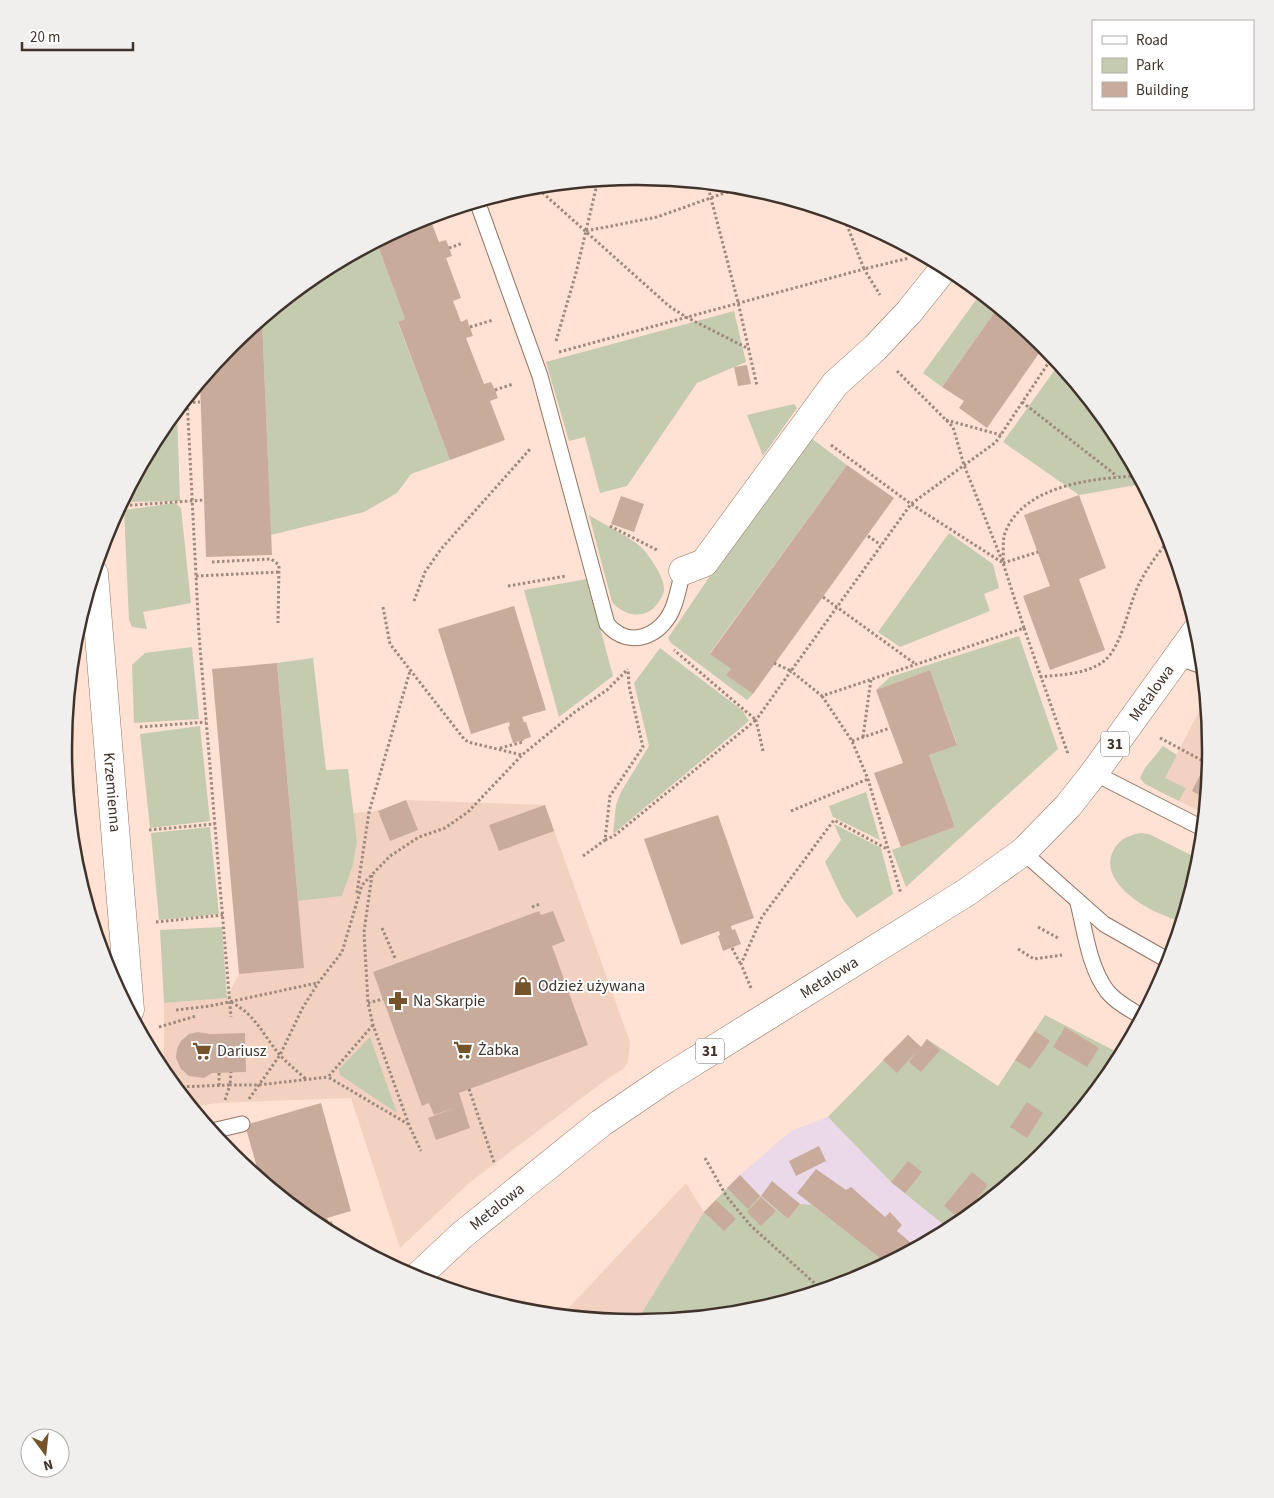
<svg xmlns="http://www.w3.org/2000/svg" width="1274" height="1498" viewBox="0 0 1274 1498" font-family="'Source Sans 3',sans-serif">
  <rect width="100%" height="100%" fill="#ffe2d3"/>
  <g fill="#f3d1c0">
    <path d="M1205,700l5,49 -6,64 -46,-22z"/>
    <path d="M406,800l139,5 85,237 -2,20 -5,7 -20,13 -134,101 -69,65 -49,-150 -134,5 -24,4 -29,-35v-69l62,-5 13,-24 59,-73 44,-5 11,-31 4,-23 -4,-29 25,-2z"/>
    <path d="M686,1183l18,29 -68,110 -74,-7z"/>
  </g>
  <path fill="#ebd8e8" d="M828,1117l63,65 17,-21 27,57 14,11 -63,34 -74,-58 -24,14 -72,-19 24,-25 51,-44z"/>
  <g fill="#c4cbae">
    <path d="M376,241l29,78 -7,4 52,137 -39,14 -14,19 -33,19 -93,23 -9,-217 57,-46z"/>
    <path d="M981,293l17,14 -56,80 -19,-14z"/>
    <path d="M734,311l12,51 -49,21 -70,103 -27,7 -15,-56 -16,4 -23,-79z"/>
    <path d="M1059,364l55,67 28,53 -63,11 -76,-53z"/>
    <path d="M794,404l3,4 -34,48 -16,-41z"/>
    <path d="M177,411l3,90 -55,1v-5l36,-67z"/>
    <path d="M811,438l36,27 -137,188 21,16 -4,6 26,19 -6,6 -76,-57 -3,-5 52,-77z"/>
    <path d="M175,503l6,5 10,95 -48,9 4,17 -15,-2 -3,-7 -5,-110z"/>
    <path d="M589,515c11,7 48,26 55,35 7,9 21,28 20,40 0,4 -4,10 -6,13 -12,17 -33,14 -46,-1z"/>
    <path d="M949,533l44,31 6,24 -15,6 6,17 -90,36 -22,-15z"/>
    <path d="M587,579l26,97 -54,41 -35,-127z"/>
    <path d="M1019,636l39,113 -152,138 -14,-37 63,-23 -26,-72 28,-11 -27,-74 -54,20 14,-13z"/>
    <path d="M192,647l7,72 -65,4 -2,-58 13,-12z"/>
    <path d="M660,648l83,63 6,10 -136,113 3,-29 5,-13 28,-46 -15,-63z"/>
    <path d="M313,658l13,112 22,-1 9,73 -4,23 -11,31 -44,5 -21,-238z"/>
    <path d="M67,720l9,73h-8l-4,-44z"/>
    <path d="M200,726l10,95 -60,7 -10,-94z"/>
    <path d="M1163,746l14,9 -12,23 21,10 -7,13 -34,-17 -5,-6 5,-10z"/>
    <path d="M866,792l14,48 -47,-23 -4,-11z"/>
    <path d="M834,824l47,24 12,46 -36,24 -15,-20 -17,-36 16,-22z"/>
    <path d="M210,827l9,87 -60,6 -8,-87z"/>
    <path d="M1141,833l8,1 50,25 -18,62c-27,-6 -84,-36 -68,-70 6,-12 16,-16 28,-18z"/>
    <path d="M222,927l5,71 -63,5 -4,-73z"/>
    <path d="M1045,1015l76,39 -8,14 -71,87 -93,74 -58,-47 -63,-65 80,-82 13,12 6,-8 71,47z"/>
    <path d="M370,1037l27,76 -57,-38 -1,-6z"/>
    <path d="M727,1188l21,20 12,-12 28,23 12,-15 12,1 74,58 -30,16 -107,32 -113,11 68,-110z"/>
  </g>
  <g fill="#c9ab9b">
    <path d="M429,216l10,26 7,-2 6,16 -6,2 15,40 -8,3 8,21 6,-3 6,17 -7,2 18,46 7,-2 4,8 3,8 -8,3 15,39 -55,20 -52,-138 7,-3 -29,-78 42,-22z"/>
    <path d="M998,307l46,39 -57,82 -28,-20 5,-7 -22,-14z"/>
    <path d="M262,318l10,237 -66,2 -6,-174 32,-40z"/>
    <path d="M747,365l4,19 -13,2 -4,-19z"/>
    <path d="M847,465l47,33 -141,196 -27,-19 5,-6 -21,-15z"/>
    <path d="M1079,495l27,73 -27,11 26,71 -55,20 -27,-74 27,-10 -26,-71z"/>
    <path d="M621,496l23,8 -10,28 -23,-8z"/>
    <path d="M514,606l32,104 -24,7 2,5h2l5,15 -18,6 -5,-16 2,-1 -1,-4 -38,12 -33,-105z"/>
    <path d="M277,663l27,305 -65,6 -27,-305z"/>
    <path d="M930,670l27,75 -28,10 26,72 -54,20 -27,-74 29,-10 -27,-73z"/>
    <path d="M1209,757l-4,41 -13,-7z"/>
    <path d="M406,800l12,30 -28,11 -12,-30z"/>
    <path d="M545,805l9,26 -55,20 -10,-26z"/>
    <path d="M718,815l36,103 -23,8 1,4 3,-1 6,15 -18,7 -5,-15 2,-1 -1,-4 -38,14 -37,-106z"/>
    <path d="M539,911l2,4 12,-4 12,30 -13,5 36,99 -129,48 11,35 -34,12 -8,-22 29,-11 -23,8 -5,-12 -7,3 -49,-134z"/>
    <path d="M1065,1027l34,21 -12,19 -34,-20z"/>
    <path d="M1035,1031l15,10 -20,28 -15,-9z"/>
    <path d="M198,1032l12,2 35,-1 1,39 -34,1 -8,5 -15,-2 -8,-7 -5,-11 1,-9 4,-8 8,-7z"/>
    <path d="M908,1035l13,12 6,-8 13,11 -19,22 -12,-10 8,-11 -20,22 -14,-13z"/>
    <path d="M1027,1102l16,11 -16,25 -17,-11z"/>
    <path d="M321,1103l30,108 -24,7 2,4 3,-1 4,14 -18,-10 -58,-47 -15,-53z"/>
    <path d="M819,1146l7,15 -30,15 -7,-15z"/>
    <path d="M908,1161l14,11 -17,21 -14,-11z"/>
    <path d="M816,1169l30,21 5,-3 34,30 5,-5 12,13 -5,6 14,12 -4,5 3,2 -24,13 -89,-70z"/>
    <path d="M972,1172l16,13 -28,34 -16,-13z"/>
    <path d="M740,1175l20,21 -12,13 -21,-21z"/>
    <path d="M772,1181l28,23 -12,15 -27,-23z"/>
    <path d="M761,1197l15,14 -15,15 -14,-14z"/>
    <path d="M716,1200l20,19 -12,12 -20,-19z"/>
  </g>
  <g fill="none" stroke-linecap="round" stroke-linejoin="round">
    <g stroke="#947464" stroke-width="17">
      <g id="lane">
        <path d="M477,201l63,175 67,248c23,27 57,11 67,-19 4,-11 6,-23 9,-34"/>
        <path d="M1177,657l25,9"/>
        <path d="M1094,773l108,55"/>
        <path d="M1023,852l81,72 65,37"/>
        <path d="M1078,903c7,28 11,64 29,88 9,11 22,18 34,25"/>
        <path d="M212,1131l30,-7"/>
      </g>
    </g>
    <g stroke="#947464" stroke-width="29">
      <g id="street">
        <path d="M683,571l21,-8 131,-179 40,-36 34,-36 36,-45"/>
        <path id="s1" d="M94,574l36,436"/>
      </g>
    </g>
    <g stroke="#947464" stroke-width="29">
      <g id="primary">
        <path id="s2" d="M416,1278l46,-43 139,-112 65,-44 301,-187 56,-40 45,-46 26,-33 103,-143"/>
      </g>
    </g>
    <g stroke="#9d897d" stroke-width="3" stroke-dasharray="2.5 2.5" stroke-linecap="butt">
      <path d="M707,183l31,119 19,84"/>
      <path d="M535,186l134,120 17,11 63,32"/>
      <path d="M843,215l21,54 45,-11"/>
      <path d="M586,231l71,-14 87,-31"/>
      <path d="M449,248l14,-5"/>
      <path d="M470,327l23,-7"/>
      <path d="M556,341l20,-68 22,-93"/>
      <path d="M559,352l305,-83 16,26"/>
      <path d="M897,371l56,56 11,38 39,98 21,65"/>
      <path d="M495,390l18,-6"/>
      <path d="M187,398l12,237 32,382"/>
      <path d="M1022,402l95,74"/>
      <path d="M183,403l17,-1"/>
      <path d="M946,420l55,15"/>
      <path d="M831,445l80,59 92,59"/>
      <path d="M120,506l84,-6"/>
      <path d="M610,526l47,24"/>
      <path d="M868,536l13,9"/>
      <path d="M1003,560c1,-8 -1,-19 2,-27 18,-48 89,-55 133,-57"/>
      <path d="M212,562l59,-3 8,6 -1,58"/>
      <path d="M1003,563l35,-11"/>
      <path d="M196,576l83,-4"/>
      <path d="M508,586l58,-10"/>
      <path d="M823,597l91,66"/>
      <path d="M414,601l11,-29 16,-23 90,-101"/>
      <path d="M383,607l7,37 74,95 4,3 54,13 53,-43 32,-22 21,-21"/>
      <path d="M774,663l17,8 120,-167 85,-62 57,-86"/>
      <path d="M1040,677c20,-2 48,-3 64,-16 18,-14 24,-55 35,-77 8,-16 19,-31 31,-45"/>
      <path d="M822,696l30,45 16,38 33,115"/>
      <path d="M140,727l66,-5"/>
      <path d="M863,737l8,-58"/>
      <path d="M1160,738l47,25"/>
      <path d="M852,741l38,-13"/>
      <path d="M500,748l23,-6 -1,-2"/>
      <path d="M763,751l-7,-31 35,-49 31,25 202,-68 44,126"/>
      <path d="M791,811l77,-32"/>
      <path d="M149,830l66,-6"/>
      <path d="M605,840l9,-4 142,-116 -82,-70"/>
      <path d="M583,856l22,-16 5,-44 33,-49 -14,-61 -1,-17"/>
      <path d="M372,875l-8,57 4,71 5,22 36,100 12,26"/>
      <path d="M357,893l12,-81 41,-141"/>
      <path d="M532,907l8,-3"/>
      <path d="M156,922l67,-7"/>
      <path d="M1038,927l20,11"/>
      <path d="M382,928l13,30"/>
      <path d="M732,948l8,15"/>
      <path d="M1018,949l16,10 28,-4"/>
      <path d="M751,988l-10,-24 21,-47 72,-97 53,29"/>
      <path d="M231,1002c26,14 31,32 49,53 8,9 17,16 26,24"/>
      <path d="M368,1003l15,-4"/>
      <path d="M176,1010l34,-4 107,-23"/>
      <path d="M373,1025l-45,52 80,47"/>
      <path d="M159,1027l37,-11"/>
      <path d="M219,1073v13"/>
      <path d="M177,1087l53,-2 1,-13"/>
      <path d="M469,1089l26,76"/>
      <path d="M249,1099l31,-44 22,-46 16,-26 24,-31 20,-67 28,-29 29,-19 26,-9 23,-16 54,-57"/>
      <path d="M225,1100l5,-15h28l70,-8"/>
      <path d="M1065,1127l5,-14"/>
      <path d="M705,1158l22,39 23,28 71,64"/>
      <path d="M460,1288l16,8"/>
    </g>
    <use href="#lane" stroke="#fff" stroke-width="15"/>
    <use href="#street" stroke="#fff" stroke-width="28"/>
    <use href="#primary" stroke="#fff" stroke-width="28"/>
  </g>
  <defs>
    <g id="shop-bare" transform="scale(1.5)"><path d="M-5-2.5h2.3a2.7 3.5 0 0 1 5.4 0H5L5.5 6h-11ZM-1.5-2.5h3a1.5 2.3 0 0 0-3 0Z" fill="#75542b" stroke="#fff" stroke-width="2.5" paint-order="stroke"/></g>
    <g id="pharmacy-bare" transform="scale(1.5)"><path d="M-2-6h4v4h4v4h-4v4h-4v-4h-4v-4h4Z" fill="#75542b" stroke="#fff" stroke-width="2.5" paint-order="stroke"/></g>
    <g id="supermarket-bare" transform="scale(1.5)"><path d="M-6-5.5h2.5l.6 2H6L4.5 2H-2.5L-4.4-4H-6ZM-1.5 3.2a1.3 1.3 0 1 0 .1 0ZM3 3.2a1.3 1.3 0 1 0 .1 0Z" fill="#75542b" stroke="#fff" stroke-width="2.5" paint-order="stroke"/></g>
  </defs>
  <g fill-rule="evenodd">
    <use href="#shop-bare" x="523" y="986"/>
    <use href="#pharmacy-bare" x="398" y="1001"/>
    <use href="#supermarket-bare" x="463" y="1050"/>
    <use href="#supermarket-bare" x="202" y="1051"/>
  </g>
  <g text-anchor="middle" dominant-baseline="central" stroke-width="4" stroke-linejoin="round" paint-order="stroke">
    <g fill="#fff" stroke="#79706b" stroke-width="1">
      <rect x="1101" y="731.5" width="28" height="25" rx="4"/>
      <rect x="696" y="1038.5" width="28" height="25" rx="4"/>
    </g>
    <g font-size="15" font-weight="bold" fill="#40332b">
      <text x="1115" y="744">31</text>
      <text x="710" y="1051">31</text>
    </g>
    <g font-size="16" fill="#40332b" stroke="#fff">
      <text stroke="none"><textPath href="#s2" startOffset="948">Metalowa</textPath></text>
      <text stroke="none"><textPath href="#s1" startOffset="219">Krzemienna</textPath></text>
      <text stroke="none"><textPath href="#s2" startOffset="512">Metalowa</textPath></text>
      <text stroke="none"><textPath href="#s2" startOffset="108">Metalowa</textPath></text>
    </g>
    <g font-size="16" fill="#40332b" stroke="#fff" text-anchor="start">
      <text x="538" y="986">Odzież używana</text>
      <text x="413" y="1001">Na Skarpie</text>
      <text x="478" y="1050">Żabka</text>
      <text x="217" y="1051">Dariusz</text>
    </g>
  </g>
  <path d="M0 0H1274V1498H0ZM636 185H638A564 564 0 0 1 1202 749V750A564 564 0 0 1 638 1314H636A564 564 0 0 1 72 750V749A564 564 0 0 1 636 185Z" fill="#f0efee" fill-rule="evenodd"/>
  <path fill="none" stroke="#40332b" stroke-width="2.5" d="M636 185H638A564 564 0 0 1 1202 749V750A564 564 0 0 1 638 1314H636A564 564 0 0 1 72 750V749A564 564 0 0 1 636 185Z"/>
  <rect x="1092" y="20" width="162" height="90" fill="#ffffff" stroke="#b3adaa"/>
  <rect x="1102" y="36" width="25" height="8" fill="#ffffff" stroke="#b3adaa"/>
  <text x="1136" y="45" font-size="15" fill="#40332b">Road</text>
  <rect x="1102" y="58" width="25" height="15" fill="#c4cbae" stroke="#b3adaa"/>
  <text x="1136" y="70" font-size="15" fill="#40332b">Park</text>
  <rect x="1102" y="82" width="25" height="15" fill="#c9ab9b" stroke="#b3adaa"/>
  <text x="1136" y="95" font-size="15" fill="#40332b">Building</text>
  <g transform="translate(45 1453) rotate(165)"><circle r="24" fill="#ffffff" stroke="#b3adaa"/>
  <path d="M0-4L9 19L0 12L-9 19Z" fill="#75542b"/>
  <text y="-8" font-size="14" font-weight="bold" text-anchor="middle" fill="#40332b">N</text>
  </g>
  <path d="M22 42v8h111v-8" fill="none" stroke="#40332b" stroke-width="2.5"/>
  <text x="30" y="42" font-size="15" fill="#40332b" stroke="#ffffff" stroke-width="4" paint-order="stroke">20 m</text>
</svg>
